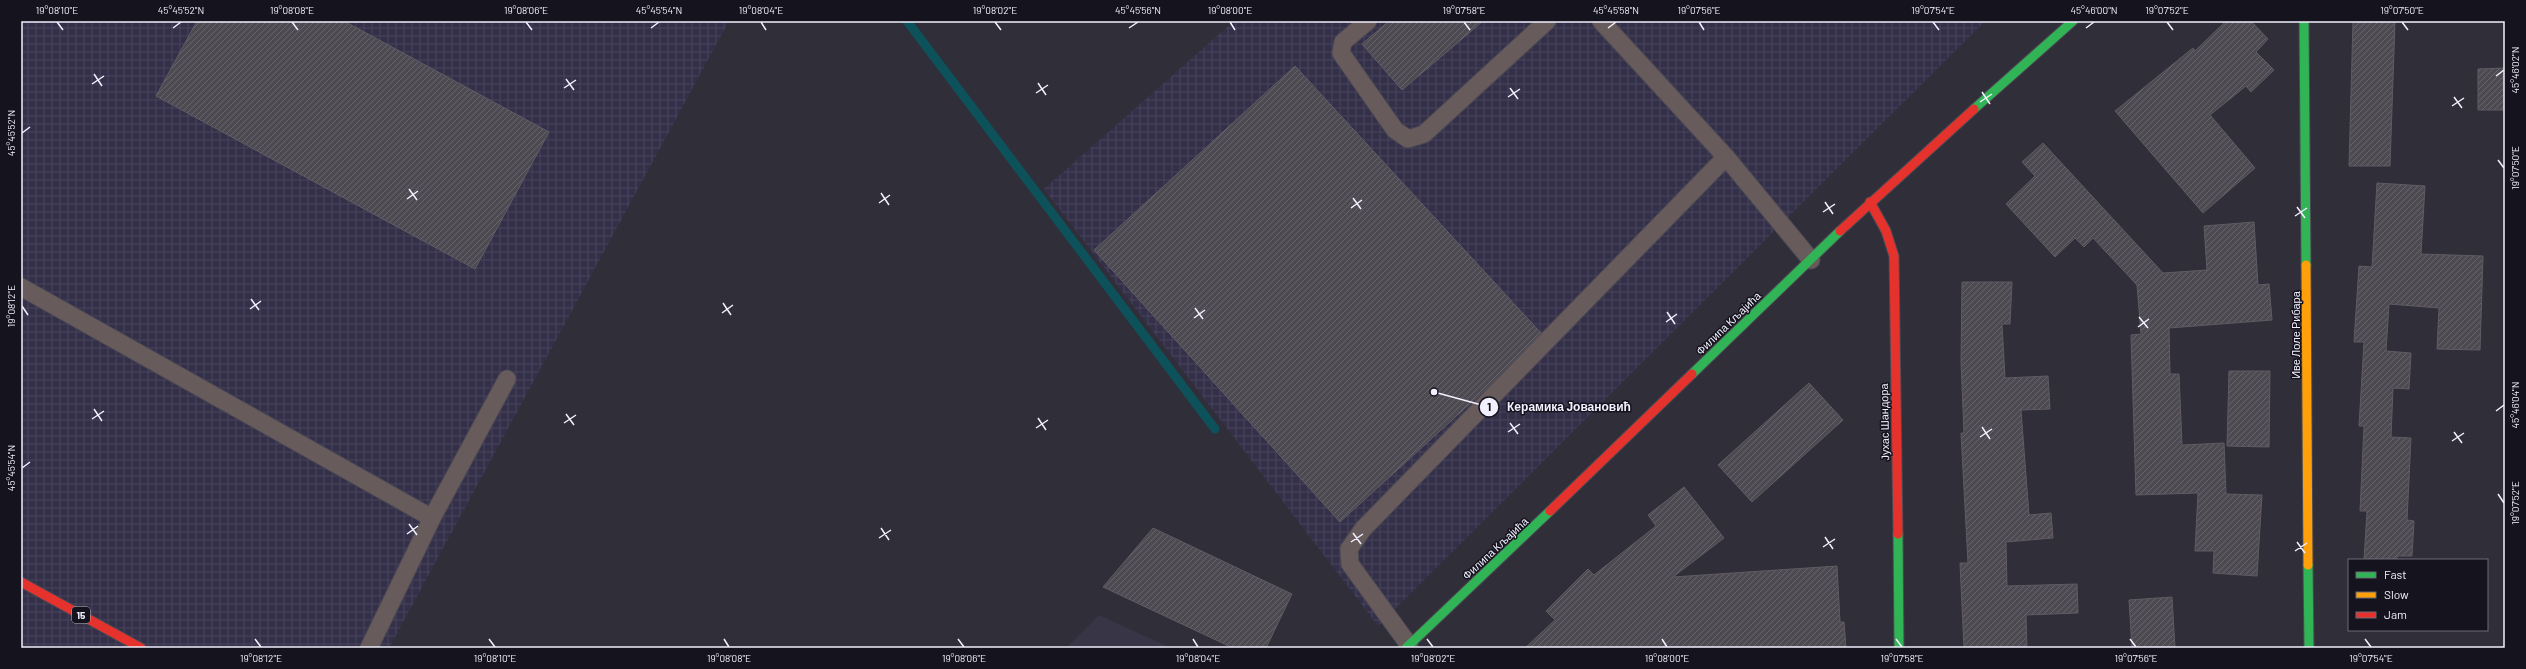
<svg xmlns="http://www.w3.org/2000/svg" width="2526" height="669" viewBox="0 0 2526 669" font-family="Barlow,sans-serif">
  <defs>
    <pattern id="industrial-grid" width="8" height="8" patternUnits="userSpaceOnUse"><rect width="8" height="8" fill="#343049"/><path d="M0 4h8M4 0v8" fill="none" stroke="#48445b"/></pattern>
    <pattern id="building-hatch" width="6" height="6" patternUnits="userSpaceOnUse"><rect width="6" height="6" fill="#4e4a52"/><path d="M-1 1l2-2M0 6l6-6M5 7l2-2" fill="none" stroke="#68646c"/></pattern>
  </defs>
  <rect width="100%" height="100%" fill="#302e39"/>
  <path fill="#373546" d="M1099,615l72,33h-105z"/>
  <g fill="url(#industrial-grid)">
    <path d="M21,21h708l-340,627h-368z"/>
    <path d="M1234,21h751l-607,605 -334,-437z"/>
  </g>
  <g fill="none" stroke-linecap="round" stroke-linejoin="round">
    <path stroke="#0d525b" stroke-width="9" d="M907,21l308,408"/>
  </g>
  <g fill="url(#building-hatch)" stroke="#605b63">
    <path d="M197,21h147l205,111 -74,137 -319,-173z"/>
    <path d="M1389,21h94l-81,69 -40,-46z"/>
    <path d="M2226,21h25l17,18 -12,13 18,18 -23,22 -5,-6 -36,29 45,53 -52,45 -88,-102 78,-63 2,3z"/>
    <path d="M2353,21h42l-5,145h-41z"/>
    <path d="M1295,66l246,267 -56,57 -145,132 -246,-272z"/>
    <path d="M2505,68v42h-27v-41z"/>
    <path d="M2043,143l120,130 44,-3 -3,-44 50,-4 4,63 11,-1 3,36 -103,8 1,46h9l3,71 42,-2 2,51 36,1 -5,81 -44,-3 1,-22h-19l3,-58 -62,2 -5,-160 10,-1 -4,-49 -44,-47 -9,9 -9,-9 -20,19 -49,-53 29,-28 -13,-14z"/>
    <path d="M2377,183l48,3 -4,68 62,2 -3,94 -43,-1 2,-41 -50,-4 -3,47 25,2 -2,36 -16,-1 -2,49 20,1 -4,82 7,1 -2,35h-15v4h-33l3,-49h-7l4,-85h-5l5,-84h-10l5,-76 13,1z"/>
    <path d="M1962,282h50l-2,42h-8l3,54 43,-2 2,33 -29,1 8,105 22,-2 2,25 -47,4 1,44 70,-2 1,29 -52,2 1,33h-63l-4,-85h8l-7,-130h3l-3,-71z"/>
    <path d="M2229,371h41l-1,76 -42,-1z"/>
    <path d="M1809,383l34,37 -91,82 -34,-37z"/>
    <path d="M1684,487l40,51 -51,39 164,-11 3,56h4l2,26h-321l30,-28 -9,-9 42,-42 6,6 62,-49 -8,-11z"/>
    <path d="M1153,528l139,66 -26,54h-33l-130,-61z"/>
    <path d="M2172,597l3,51h-43l-3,-48z"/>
  </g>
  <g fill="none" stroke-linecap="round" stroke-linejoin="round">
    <g stroke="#4c4a54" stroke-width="19">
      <g id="lane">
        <path d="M1368,21l-25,21 -2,11 54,77 13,9 16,-5 123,-113"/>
        <path d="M1601,21l125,136 85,103"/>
        <path d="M21,287l411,231"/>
        <path d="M1409,645l-59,-81 -1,-15 14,-20 363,-372"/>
        <path d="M369,648l63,-130 75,-139"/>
      </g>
    </g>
    <g stroke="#4c4a54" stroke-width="11">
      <g id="fast">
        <path d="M2304,21l2,244"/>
        <path d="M1974,109l99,-88"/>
        <path d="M1692,374l148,-143"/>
        <path d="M1898,534l1,114"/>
        <path d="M2308,565l1,83"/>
        <path d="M1406,648l144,-137"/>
      </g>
    </g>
    <g stroke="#4c4a54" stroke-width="11">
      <path id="slow" d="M2306,265l2,300"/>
    </g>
    <g stroke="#4c4a54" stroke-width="11">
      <g id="jam">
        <path d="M1870,202l16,29 8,25 4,278"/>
        <path d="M1840,231l134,-122"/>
        <path d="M1550,511l142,-137"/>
        <path d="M21,582l120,66"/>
      </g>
    </g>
    <use href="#lane" stroke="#685b5c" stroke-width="17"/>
    <use href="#fast" stroke="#30b455" stroke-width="9"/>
    <use href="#slow" stroke="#ff9f0a" stroke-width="9"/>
    <use href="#jam" stroke="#e5322d" stroke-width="9"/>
  </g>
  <path fill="none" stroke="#f2f0fe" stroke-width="1.5" d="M57,22l6,8M292,22l6,8M526,22l6,8M761,22l5,8M995,22l6,8M1230,22l5,8M1464,22l6,8M1699,22l5,8M1933,22l6,8M2167,22l6,8M2402,22l6,8M173,28l8,-6M651,28l8,-6M1129,28l9,-6M1608,28l8,-6M2086,28l8,-6M94,74l8,12M2496,76l8,-6M566,79l8,11M1038,83l8,12M92,84l12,-8M564,88l12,-8M1510,88l8,11M1982,92l8,12M1036,93l12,-8M1508,97l12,-8M2454,97l8,11M1980,102l12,-8M2452,106l12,-8M22,133l8,-6M2498,160l6,8M409,189l8,11M881,193l8,12M1353,198l8,11M407,199l11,-8M1825,202l8,12M879,203l11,-8M2297,207l8,11M1351,208l11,-8M1823,212l12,-8M2295,216l12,-8M251,299l8,11M723,303l8,12M22,306l6,9M1195,308l8,11M250,309l11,-8M1667,312l8,12M722,313l11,-8M2139,317l9,11M1194,318l11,-8M1666,322l11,-8M2138,327l11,-8M94,409l8,12M2496,411l8,-6M566,414l8,11M1038,418l8,12M92,419l12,-8M564,423l12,-8M1510,423l8,11M1982,427l8,12M1036,428l12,-8M1508,432l12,-8M2454,432l8,11M1980,437l12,-8M2452,441l12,-8M22,468l8,-6M2498,494l6,9M409,524l8,11M881,528l8,12M1353,533l8,11M407,534l11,-8M1825,537l8,12M879,538l12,-8M1351,542l12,-8M2297,542l8,11M1823,547l12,-8M2295,551l12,-8M255,639l6,8M489,639l6,8M724,639l5,8M958,639l6,8M1193,639l5,8M1427,639l6,8M1662,639l5,8M1896,639l6,8M2130,639l6,8M2365,639l6,8"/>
  <g text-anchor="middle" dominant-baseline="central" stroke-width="3" stroke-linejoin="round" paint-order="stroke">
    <rect fill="#15131d" stroke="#b0aeba" stroke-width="1" x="72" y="607" width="18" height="16" rx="3"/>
    <g font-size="10" font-weight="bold" fill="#f2f0fe">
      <text x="81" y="615">15</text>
    </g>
    <g font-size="11" fill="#f2f0fe" stroke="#15131d">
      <text transform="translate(1728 323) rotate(-44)">Филипа Кљајића</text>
      <text transform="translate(2295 335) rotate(-90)">Иве Лоле Рибара</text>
      <text transform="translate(1884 422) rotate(-91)">Јухас Шандора</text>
      <text transform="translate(1495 548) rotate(-43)">Филипа Кљајића</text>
    </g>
  </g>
  <path fill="none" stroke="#f2f0fe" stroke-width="1.5" d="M1434 392L1489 407"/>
  <g fill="#f2f0fe" stroke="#15131d" stroke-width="1.5">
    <circle cx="1434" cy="392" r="4"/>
    <circle cx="1489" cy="407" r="10"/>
  </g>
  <g font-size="12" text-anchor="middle" font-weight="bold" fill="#111">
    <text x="1489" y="411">1</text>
  </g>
  <g font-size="12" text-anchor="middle" font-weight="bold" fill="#f2f0fe" stroke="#15131d" stroke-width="3" stroke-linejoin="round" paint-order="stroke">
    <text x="1569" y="411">Керамика Јовановић</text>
  </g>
  <rect width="2526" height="669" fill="none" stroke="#15131d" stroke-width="44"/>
  <rect x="2348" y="559" width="140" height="72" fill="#15131d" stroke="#6d6b77"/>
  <rect x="2356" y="572" width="20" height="6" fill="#30b455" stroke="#6d6b77"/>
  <text x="2384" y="579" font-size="12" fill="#f2f0fe">Fast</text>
  <rect x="2356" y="592" width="20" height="6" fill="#ff9f0a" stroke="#6d6b77"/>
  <text x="2384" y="599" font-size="12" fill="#f2f0fe">Slow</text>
  <rect x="2356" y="612" width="20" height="6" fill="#e5322d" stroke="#6d6b77"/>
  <text x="2384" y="619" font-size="12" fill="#f2f0fe">Jam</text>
  <rect x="22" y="22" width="2482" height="625" fill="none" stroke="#f2f0fe" stroke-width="1.5"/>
  <g font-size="10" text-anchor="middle" fill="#f2f0fe">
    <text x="57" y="14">19°08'10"E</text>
    <text x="181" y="14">45°45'52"N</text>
    <text x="292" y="14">19°08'08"E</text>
    <text x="526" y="14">19°08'06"E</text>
    <text x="659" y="14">45°45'54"N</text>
    <text x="761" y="14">19°08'04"E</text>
    <text x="995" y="14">19°08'02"E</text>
    <text x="1138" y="14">45°45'56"N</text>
    <text x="1230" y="14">19°08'00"E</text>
    <text x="1464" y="14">19°07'58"E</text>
    <text x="1616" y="14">45°45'58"N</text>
    <text x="1699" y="14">19°07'56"E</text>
    <text x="1933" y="14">19°07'54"E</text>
    <text x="2094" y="14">45°46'00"N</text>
    <text x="2167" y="14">19°07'52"E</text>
    <text x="2402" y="14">19°07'50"E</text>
    <text transform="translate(2515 70) rotate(-90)" y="4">45°46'02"N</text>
    <text transform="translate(11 133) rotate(-90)" y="4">45°45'52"N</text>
    <text transform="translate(2515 168) rotate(-90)" y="4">19°07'50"E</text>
    <text transform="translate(11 306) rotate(-90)" y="4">19°08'12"E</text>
    <text transform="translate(2515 405) rotate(-90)" y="4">45°46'04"N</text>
    <text transform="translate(11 468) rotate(-90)" y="4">45°45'54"N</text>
    <text transform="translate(2515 503) rotate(-90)" y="4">19°07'52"E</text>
    <text x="261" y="662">19°08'12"E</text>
    <text x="495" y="662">19°08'10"E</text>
    <text x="729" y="662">19°08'08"E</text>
    <text x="964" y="662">19°08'06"E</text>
    <text x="1198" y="662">19°08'04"E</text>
    <text x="1433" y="662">19°08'02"E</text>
    <text x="1667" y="662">19°08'00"E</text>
    <text x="1902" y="662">19°07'58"E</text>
    <text x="2136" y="662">19°07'56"E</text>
    <text x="2371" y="662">19°07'54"E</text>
  </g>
</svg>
